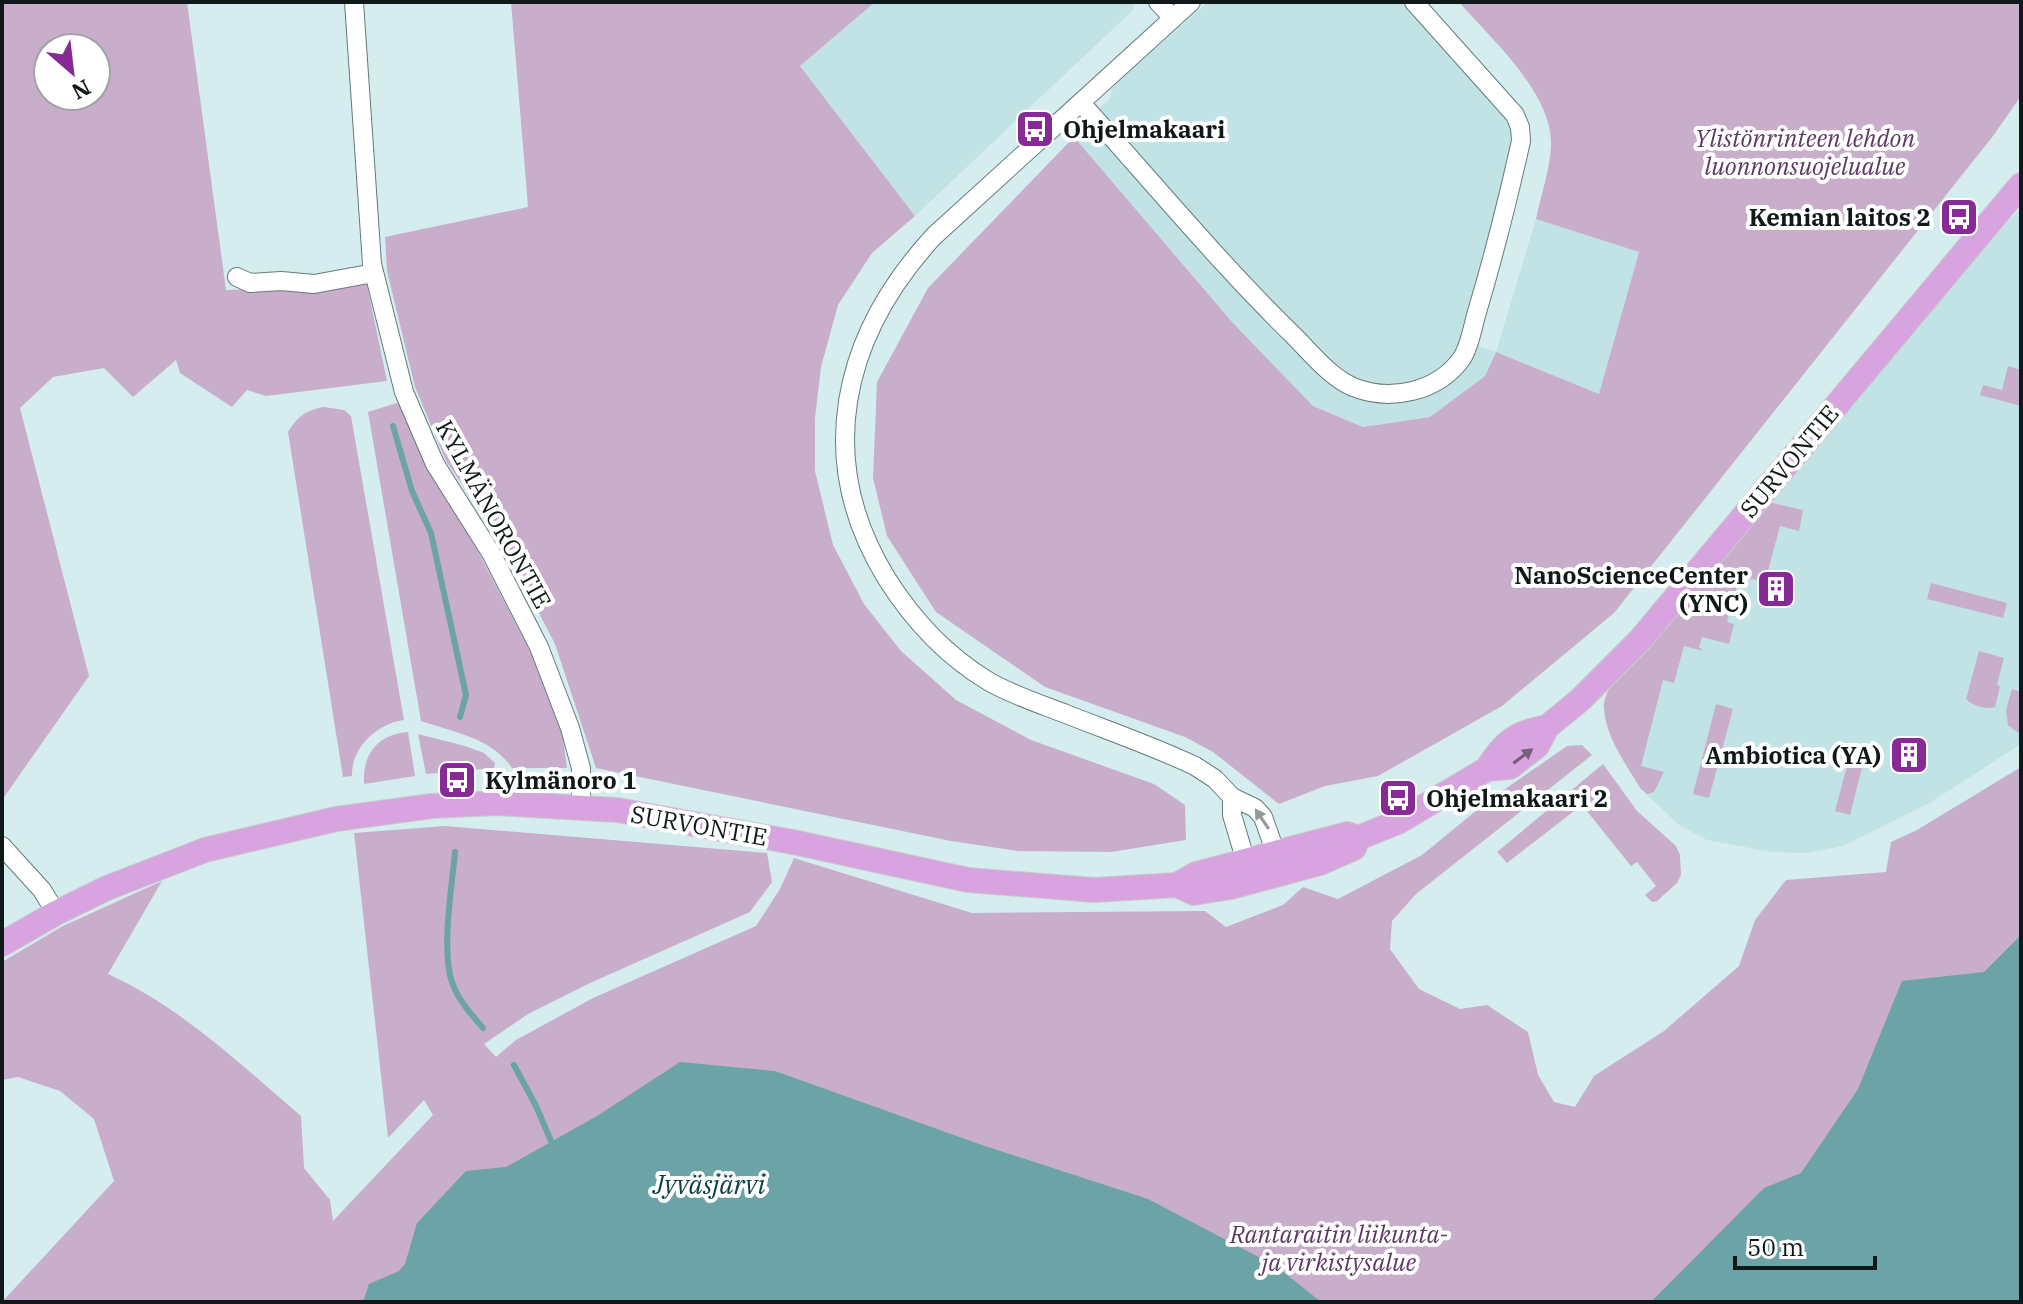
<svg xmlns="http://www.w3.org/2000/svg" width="2023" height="1304" viewBox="0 0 2023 1304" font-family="'IBM Plex Serif',serif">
  <rect width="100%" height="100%" fill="#d5edee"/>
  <g fill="#c2e3e5">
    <path d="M875,2h259l-1,8 -218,206 -115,-150z"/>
    <path d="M1208,2h194l110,122 3,10 -54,205 35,13 40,-133 103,33 -40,143 -103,-43 -11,24 -55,41 -67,10 -50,-21 -81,-84 -158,-185 3,-9 32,-28 3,-11 8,-9z"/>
    <path d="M2021,208v536l-93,60 -85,42 -35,7 -37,-1 -64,-12 -28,-15 -38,-36 -22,-37 -13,-31 -3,-17 359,-434z"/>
  </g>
  <g fill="#c8aecb" fill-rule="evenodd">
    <path d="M2,2h185l39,288 141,-5 20,96 -121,15 -19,-6 -15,17 -52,-34 -4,-13 -43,37 -29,-29 -51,9 -33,31 69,268 -87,124zM48,48h48v48h-48z"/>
    <path d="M511,2h364l-75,64 115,150 -43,37 -34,52 -17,62 -6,51v53l18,74 31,59 37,47 55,49 75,40 123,44 31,21 1,35 -75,12 -93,-1 -67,-10 -355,-73 -41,-124 -49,-95 -60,-88 -31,-74 -28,-116 -2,-34 143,-30z"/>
    <path d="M1459,2h562v94l-28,40 -379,477 -112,93 -124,70 -53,10 -46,18 -66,-52 -28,-15 -140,-50 -109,-75 -49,-76 -14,-58 4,-96 51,-94 146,-151 158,185 81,84 50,21 67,-10 55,-41 11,-24 103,42 40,-142 -103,-33c5,-24 14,-50 15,-73 2,-53 -60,-107 -92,-144z"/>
    <path d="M2008,366l13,4v36l-41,-11 3,-10 19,5z"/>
    <path d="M400,402l131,251 31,78 5,37h-55c-20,-30 -59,-36 -91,-47l-53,-309z"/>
    <path d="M324,407l20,3 7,6 53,304c-26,3 -53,27 -52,56l-9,1 -55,-345c10,-16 18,-22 36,-25z"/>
    <path d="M1768,502l35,8 -4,21 -19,-5 -15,56 -18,-4 -3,9 -7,-1 -10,36 7,2 -5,20 -27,-7 -3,10 4,4 -19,-5 -10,37 -11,-3 -22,86 23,6 -10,20 -7,2 -6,-5c-14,-23 -37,-54 -37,-83 0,-6 3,-13 5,-18z"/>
    <path d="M1931,583l76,20 -4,15 -76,-19z"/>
    <path d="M1979,651l25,7 -7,27 3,1 -5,21c-8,3 -23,-1 -29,-8z"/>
    <path d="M2012,689l9,3v43l-13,-10 -2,-15z"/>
    <path d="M1716,704l17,5 -24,89 -16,-4z"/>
    <path d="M408,732l7,44 -51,8c-2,-31 15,-50 44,-52z"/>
    <path d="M418,734l47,12 19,7 11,10 -1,5 -68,6z"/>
    <path d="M1853,744l14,4 -17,67 -15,-4z"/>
    <path d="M1582,745l10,10 -176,139 -24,27 -2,28 29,40 41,20 27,-4 41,27 10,43 16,27 21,5 19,-31 70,-45 75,-65 16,-46 31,-40 100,-8 5,-30 26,-12 104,-63v220l-288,315h-1731l112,-121 -20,-62 -34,-28 -42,-14 -16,3v-118l61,-36 99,-45 -54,93c73,33 132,90 193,142l3,52 26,32 3,21 100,-106 -9,-15 -36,38 -34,-305 91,-7 322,27 5,29 -22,30 -160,71 -62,31 -44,30 12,13 20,-17 77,-42 163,-72 24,-37 14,-31 178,55 233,-2 21,16 57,-22 20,-18 35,12 84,-44 66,-54 79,-55z"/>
    <path d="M1603,764l34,47 39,35 4,9 1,20 -4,8 -20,18 -5,1 -7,-7 11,-9 -19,-24 -6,4 -49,-61 -75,58 -10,-11z"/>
  </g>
  <g fill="#6ba3a7">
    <path d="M2021,935v367h-370l113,-114 37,-15 57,-84 44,-108 82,-9z"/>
    <path d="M680,1062l95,9 204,73 169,55 128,67 45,36h-958l6,-18 30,-13 6,-7 12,-41 49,-52 40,-4 91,-51z"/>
  </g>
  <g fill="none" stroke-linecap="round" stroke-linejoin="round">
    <g stroke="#6ba3a7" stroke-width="6">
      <path d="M393,426l19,65 19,42 35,162 -6,22"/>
      <path d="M455,852c-3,33 -14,100 -3,130 6,18 19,32 31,46"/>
      <path d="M514,1065l22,41 15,35"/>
    </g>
    <g stroke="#657a7b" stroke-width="20">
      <g id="minor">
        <path d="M354,2l18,262 32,128 31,72 56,89 48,94 31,81 11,40v38"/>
        <path d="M1158,2l15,16"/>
        <path d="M1191,2l-257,234c-92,100 -121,223 -47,343 26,41 58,76 101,102 24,14 52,23 78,33 43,17 87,32 129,52l20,13 17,18 23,11 8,9 17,48"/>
        <path d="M1081,103c71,78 138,160 213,233 18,18 36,41 59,51 38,15 85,5 109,-29 8,-12 11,-33 15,-46 17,-57 31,-113 44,-171l-1,-14 -5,-12 -101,-113"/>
        <path d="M237,277l13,6 31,-2 33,3 60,-11"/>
        <path d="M1232,797v18l17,57"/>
        <path d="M2,846l40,44 14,23"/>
      </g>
    </g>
    <g stroke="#cacccc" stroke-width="26">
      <g id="major">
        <path d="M1487,769c16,-26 29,-37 60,-42"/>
        <path d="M1177,885l19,-11 151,-40 11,4 40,-16 89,-53 23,-2 27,-21 10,-19 33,-27 60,-60 381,-455"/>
        <path d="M2,944l54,-31 51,-25 98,-38 131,-31 96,-13 65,-3 120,7 176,32 175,38 126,10 83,-5 17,8 37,-6 89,-24 34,-15 4,-10"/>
      </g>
    </g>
    <use href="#minor" stroke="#fff" stroke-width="18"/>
    <use href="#major" stroke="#d7a4df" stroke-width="24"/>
  </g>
  <defs><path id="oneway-solid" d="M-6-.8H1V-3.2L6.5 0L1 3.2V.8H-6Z" transform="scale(2)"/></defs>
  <use fill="#745e7c" href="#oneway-solid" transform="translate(1523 756) rotate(-37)"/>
  <use fill="#939898" href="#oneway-solid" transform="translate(1262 819) rotate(-124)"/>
  <defs>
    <g id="bus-square" transform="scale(2)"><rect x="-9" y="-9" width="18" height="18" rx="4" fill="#872a95" stroke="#fff"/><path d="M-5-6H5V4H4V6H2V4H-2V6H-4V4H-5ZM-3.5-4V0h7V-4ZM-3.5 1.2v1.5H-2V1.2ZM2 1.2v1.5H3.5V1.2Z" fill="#fff"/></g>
    <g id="building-square" transform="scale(2)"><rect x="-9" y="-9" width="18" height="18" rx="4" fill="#872a95" stroke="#fff"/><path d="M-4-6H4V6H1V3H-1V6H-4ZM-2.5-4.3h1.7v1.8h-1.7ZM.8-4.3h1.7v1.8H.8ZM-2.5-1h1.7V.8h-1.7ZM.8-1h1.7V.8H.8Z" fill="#fff"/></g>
  </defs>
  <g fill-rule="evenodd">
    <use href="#bus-square" x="1035" y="129"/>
    <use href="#bus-square" x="1959" y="217"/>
    <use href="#building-square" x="1776" y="589"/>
    <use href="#building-square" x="1909" y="755"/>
    <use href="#bus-square" x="457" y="780"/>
    <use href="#bus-square" x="1398" y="798"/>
  </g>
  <g text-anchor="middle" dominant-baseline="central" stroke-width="8" stroke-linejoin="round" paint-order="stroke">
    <g font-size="24" font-weight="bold" fill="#101919" stroke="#fff" text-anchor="start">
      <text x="1063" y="129">Ohjelmakaari</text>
      <text x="1931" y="217" text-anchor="end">Kemian laitos 2</text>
      <text x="1748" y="575" text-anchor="end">NanoScienceCenter<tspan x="1748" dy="28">(YNC)</tspan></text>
      <text x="1881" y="755" text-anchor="end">Ambiotica (YA)</text>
      <text x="485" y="780">Kylmänoro 1</text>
      <text x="1426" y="798">Ohjelmakaari 2</text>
    </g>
    <g font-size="24" font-style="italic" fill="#5f3765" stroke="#fff">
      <text x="1805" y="138">Ylistönrinteen lehdon<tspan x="1805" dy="28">luonnonsuojelualue</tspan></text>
      <text x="1339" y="1234">Rantaraitin liikunta-<tspan x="1339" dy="28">ja virkistysalue</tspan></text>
    </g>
    <g font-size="24" fill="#101919" stroke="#fff">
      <text transform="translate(1789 461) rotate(-50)">SURVONTIE</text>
      <text transform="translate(494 514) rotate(61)">KYLMÄNORONTIE</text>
      <text transform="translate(699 825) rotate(10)">SURVONTIE</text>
    </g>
    <g font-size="26" font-style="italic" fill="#0a4044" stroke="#fff">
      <text x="709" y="1184">Jyväsjärvi</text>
    </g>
  </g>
  <rect width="2023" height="1304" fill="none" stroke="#101919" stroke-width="8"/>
  <g transform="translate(72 72) rotate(152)"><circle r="38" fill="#ffffff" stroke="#9fa3a3" stroke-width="2"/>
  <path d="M0-6L14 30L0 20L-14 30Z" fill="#872a95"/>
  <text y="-12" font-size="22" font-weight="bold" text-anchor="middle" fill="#101919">N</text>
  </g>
  <path d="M1735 1256v12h140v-12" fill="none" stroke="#101919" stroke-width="4"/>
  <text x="1747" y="1256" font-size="24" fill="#101919" stroke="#ffffff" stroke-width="6" paint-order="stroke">50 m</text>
</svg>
